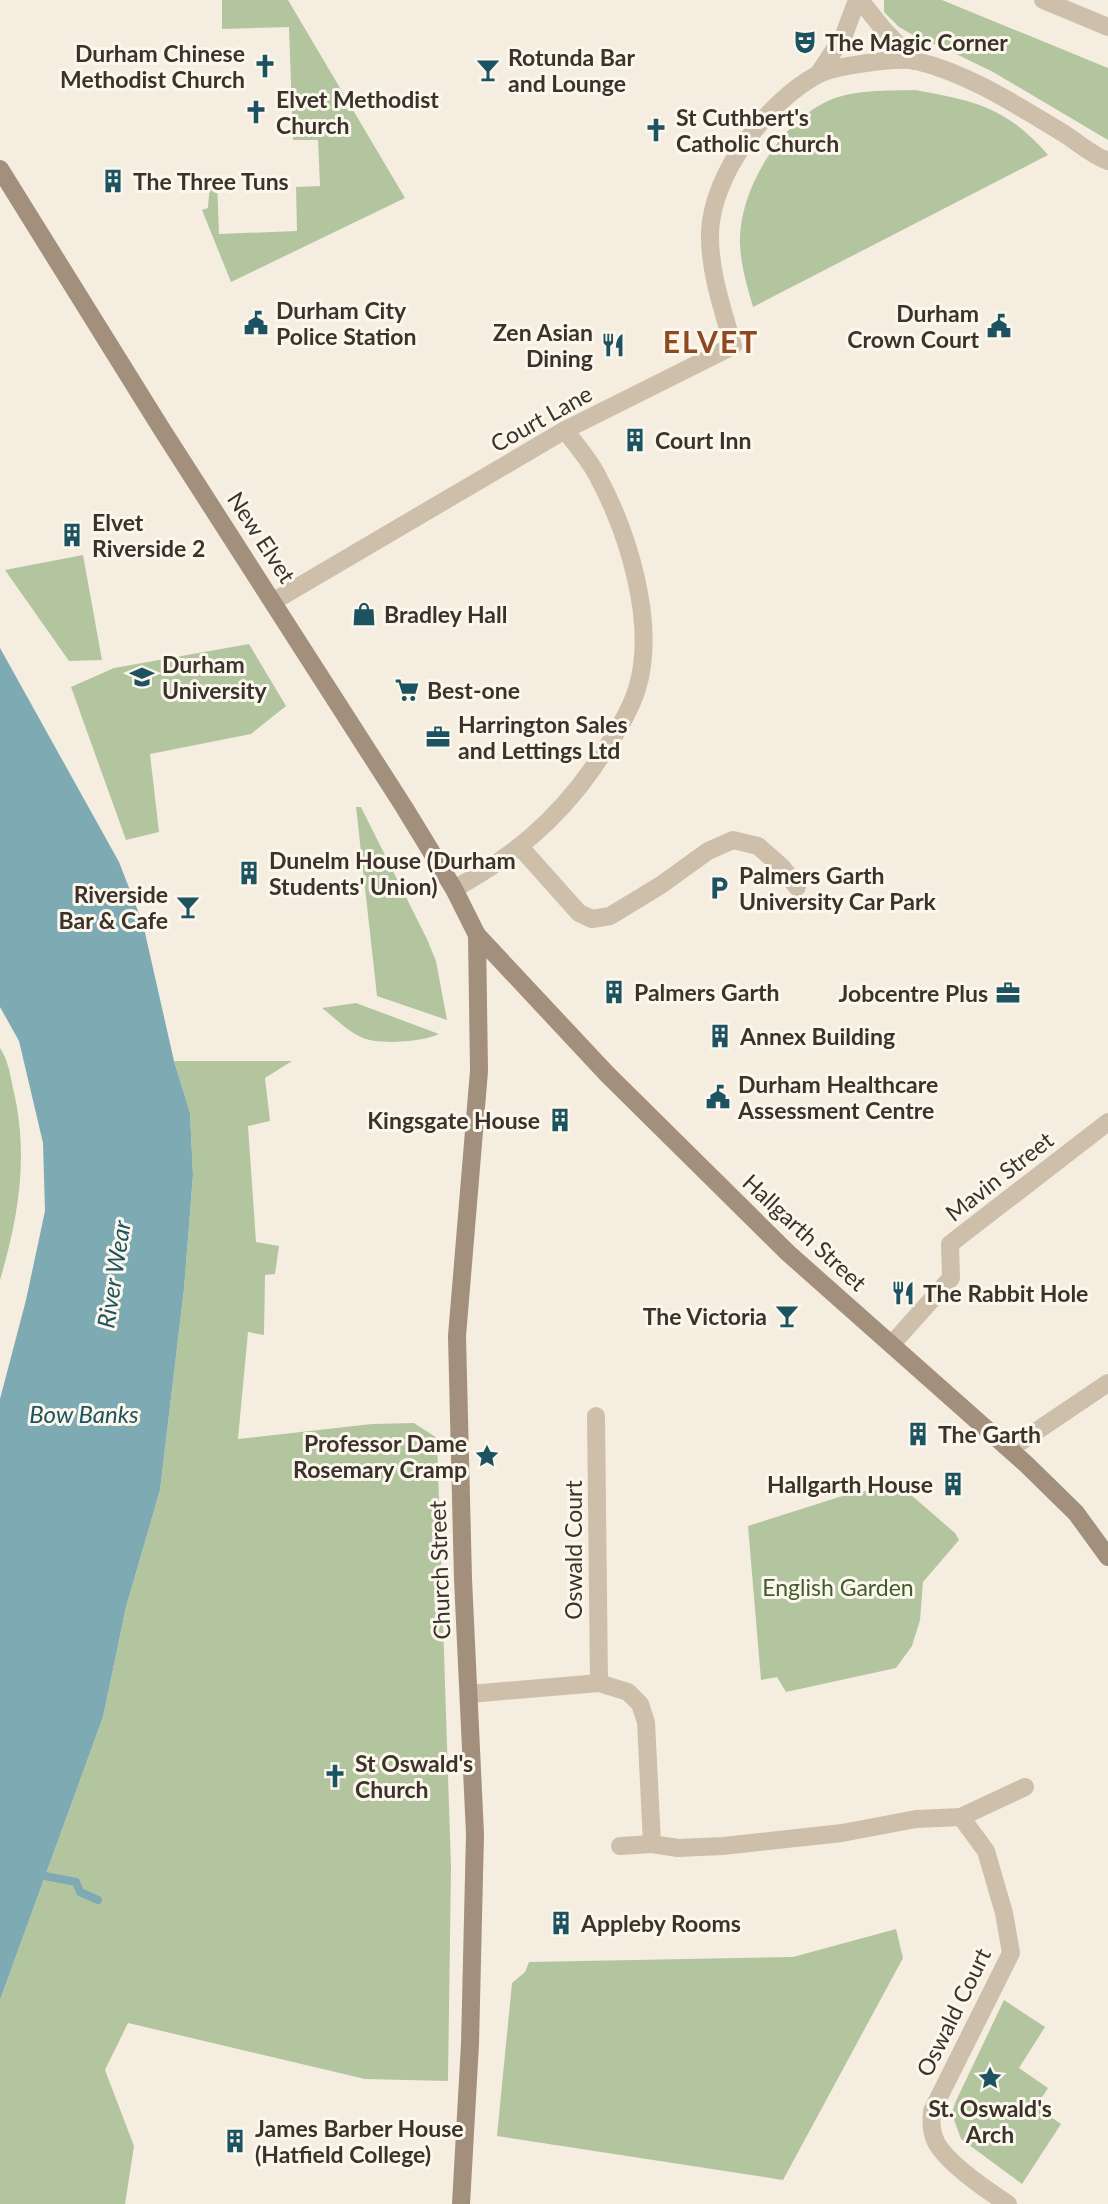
<svg xmlns="http://www.w3.org/2000/svg" width="1108" height="2204" viewBox="0 0 1108 2204" font-family="Lato,sans-serif">
  <rect width="100%" height="100%" fill="#f5eee0"/>
  <g fill="#b3c59f">
    <path d="M222,0h66l117,198 -174,84 -29,-72 6,-2 2,-27h7l2,53 78,-3 -1,-44 24,-1 -2,-46h-25l-4,-113 -67,2z"/>
    <path d="M884,0h58l166,68v72l-115,-68 -47,-23 -33,-14 -14,-8 -15,-15z"/>
    <path d="M915,90c61,11 91,17 133,65l-295,152c-6,-21 -12,-41 -13,-63 -2,-53 41,-123 90,-144 27,-11 57,-9 85,-10z"/>
    <path d="M83,555l19,105 -33,1 -64,-91z"/>
    <path d="M249,644l37,62 -35,28 -101,20 9,78 -33,8 -55,-153 43,-19z"/>
    <path d="M356,807h5l66,132 9,22 11,59 -70,-24z"/>
    <path d="M356,1003l83,31c-17,8 -58,11 -76,4 -15,-6 -28,-20 -41,-30z"/>
    <path d="M0,1048c8,12 10,26 13,40 16,66 6,128 -13,192z"/>
    <path d="M174,1061h118l-27,17 5,43 -22,5 8,116 23,4 -4,28 -10,1 -1,60 -16,-3 -10,107 134,-15 42,-1 23,15 14,429 -3,214 -83,-2 -237,-56 -23,47 29,76 -9,58h-125v-204l103,-283 23,-110 34,-117 24,-201 9,-114 -3,-62z"/>
    <path d="M903,1488l52,45 4,7 -36,42 -3,38 -8,26 -16,22 -110,24 -9,-15 -16,3 -13,-154 107,-34z"/>
    <path d="M896,1929l7,29 -120,222 -286,-44 15,-153 13,-11 4,-10 264,-5z"/>
    <path d="M1004,2000l41,27 -26,41 29,20 -12,19 25,17 -39,60 -61,-45 -9,-25 3,-11z"/>
  </g>
  <path fill="#7daab3" d="M0,648l119,214 24,62 31,137 16,52 3,62 -9,114 -24,201 -34,117 -23,110 -103,283v-601l26,-99 19,-89 -2,-68 -24,-102 -19,-34z"/>
  <g fill="none" stroke-linecap="round" stroke-linejoin="round">
    <path stroke="#7daab3" stroke-width="8" d="M45,1876l31,6 4,10 18,8"/>
    <g stroke="#cebfab" stroke-width="18">
      <path d="M860,0l24,30 30,31"/>
      <path d="M1043,0l65,27"/>
      <path d="M819,73l25,-38 13,-35"/>
      <path d="M274,601l291,-171 168,-84c-10,-36 -24,-75 -23,-114 2,-58 57,-130 107,-157 16,-9 81,-18 99,-14 52,12 102,45 147,72 16,10 28,22 45,28"/>
      <path d="M521,848l58,65 13,6 18,-3 51,-31 47,-34 25,-11 25,6 24,21 15,20"/>
      <path d="M454,889c58,-32 101,-67 139,-121 16,-24 35,-51 44,-79 20,-66 -9,-157 -41,-216 -8,-15 -21,-29 -31,-43"/>
      <path d="M892,1344l59,-66 -1,-34 158,-122"/>
      <path d="M596,1416l3,267"/>
      <path d="M1010,1449l98,-66"/>
      <path d="M470,1694l129,-11 29,9 12,12 6,18 6,122 26,4 45,-2 119,-13 74,-14 45,-2 25,34 18,62 7,40 -79,158c-1,12 -1,22 5,33 12,20 51,47 71,60"/>
      <path d="M961,1817l64,-30"/>
      <path d="M620,1846l32,-2"/>
    </g>
    <g stroke="#a28f7c" stroke-width="18">
      <path d="M0,169l161,259 243,379 50,82 23,46 130,139 181,179 238,211 50,49 32,44"/>
      <path d="M461,2204l9,-160 5,-210 -12,-255 -6,-243 22,-265 -2,-136"/>
    </g>
  </g>
  <defs>
    <g id="theatre-bare" transform="scale(1.89)"><path d="M-5-5.5Q0-4 5-5.5V0Q5 5 0 6Q-5 5-5 0ZM-3.3-2.5H-1v1.5H-3.3ZM1-2.5H3.3v1.5H1ZM-2.8 1Q0 5.5 2.8 1Z" fill="#1d5360" stroke="#fbf7ed" stroke-width="2.5" paint-order="stroke"/></g>
    <g id="church-bare" transform="scale(1.89)"><path d="M-1.2-6h2.4v3.5h3.3v2.4h-3.3V6h-2.4V-.1h-3.3v-2.4h3.3Z" fill="#1d5360" stroke="#fbf7ed" stroke-width="2.5" paint-order="stroke"/></g>
    <g id="bar-bare" transform="scale(1.89)"><path d="M-6-5H6L.8 .8V4.5H3.5V6h-7V4.5H-.8V.8Z" fill="#1d5360" stroke="#fbf7ed" stroke-width="2.5" paint-order="stroke"/></g>
    <g id="building-bare" transform="scale(1.89)"><path d="M-4-6H4V6H1V3H-1V6H-4ZM-2.5-4.3h1.7v1.8h-1.7ZM.8-4.3h1.7v1.8H.8ZM-2.5-1h1.7V.8h-1.7ZM.8-1h1.7V.8H.8Z" fill="#1d5360" stroke="#fbf7ed" stroke-width="2.5" paint-order="stroke"/></g>
    <g id="civic-bare" transform="scale(1.89)"><path d="M-.6-6.5H3V-4.5H.6V-3L4-1V1h2V6H-6V1h2V-1L-.6-3ZM-1.2 2.5V6h2.4V2.5Z" fill="#1d5360" stroke="#fbf7ed" stroke-width="2.5" paint-order="stroke"/></g>
    <g id="restaurant-bare" transform="scale(1.89)"><path d="M-5-6h1v4h1v-4h1v4h1v-4h1v5L-1.5 .5V6h-2V.5L-5-1ZM5-6V6H3V1.5H1.5Q1.5-4 5-6Z" fill="#1d5360" stroke="#fbf7ed" stroke-width="2.5" paint-order="stroke"/></g>
    <g id="shop-bare" transform="scale(1.89)"><path d="M-5-2.5h2.3a2.7 3.5 0 0 1 5.4 0H5L5.5 6h-11ZM-1.5-2.5h3a1.5 2.3 0 0 0-3 0Z" fill="#1d5360" stroke="#fbf7ed" stroke-width="2.5" paint-order="stroke"/></g>
    <g id="university-bare" transform="scale(1.89)"><path d="M0-5L7-2L0 1L-7-2ZM-4 1L0 2.5L4 1V4Q0 6-4 4Z" fill="#1d5360" stroke="#fbf7ed" stroke-width="2.5" paint-order="stroke"/></g>
    <g id="supermarket-bare" transform="scale(1.89)"><path d="M-6-5.5h2.5l.6 2H6L4.5 2H-2.5L-4.4-4H-6ZM-1.5 3.2a1.3 1.3 0 1 0 .1 0ZM3 3.2a1.3 1.3 0 1 0 .1 0Z" fill="#1d5360" stroke="#fbf7ed" stroke-width="2.5" paint-order="stroke"/></g>
    <g id="office-bare" transform="scale(1.89)"><path d="M-6-3h4V-5.5h4V-3h4V5H-6ZM-1-4.5V-3h2v-1.5ZM-6 0V1H6V0Z" fill="#1d5360" stroke="#fbf7ed" stroke-width="2.5" paint-order="stroke"/></g>
    <g id="parking-bare" transform="scale(1.89)"><path d="M-3.5-5.5H1a3.5 3.5 0 0 1 0 7H-1V5.5H-3.5ZM-1-3.4V-.6H.8a1.4 1.4 0 0 0 0-2.8Z" fill="#1d5360" stroke="#fbf7ed" stroke-width="2.5" paint-order="stroke"/></g>
    <g id="sight-bare" transform="scale(1.89)"><path d="M0-6L1.8-2.2L6-1.7L2.9 1.2L3.7 5.4L0 3.3L-3.7 5.4L-2.9 1.2L-6-1.7L-1.8-2.2Z" fill="#1d5360" stroke="#fbf7ed" stroke-width="2.5" paint-order="stroke"/></g>
  </defs>
  <g fill-rule="evenodd">
    <use href="#theatre-bare" x="805" y="42"/>
    <use href="#church-bare" x="265" y="66"/>
    <use href="#bar-bare" x="488" y="70"/>
    <use href="#church-bare" x="256" y="112"/>
    <use href="#church-bare" x="656" y="130"/>
    <use href="#building-bare" x="113" y="181"/>
    <use href="#civic-bare" x="256" y="323"/>
    <use href="#civic-bare" x="999" y="326"/>
    <use href="#restaurant-bare" x="613" y="345"/>
    <use href="#building-bare" x="635" y="440"/>
    <use href="#building-bare" x="72" y="535"/>
    <use href="#shop-bare" x="364" y="614"/>
    <use href="#university-bare" x="142" y="677"/>
    <use href="#supermarket-bare" x="407" y="690"/>
    <use href="#office-bare" x="438" y="737"/>
    <use href="#building-bare" x="249" y="873"/>
    <use href="#parking-bare" x="719" y="888"/>
    <use href="#bar-bare" x="188" y="907"/>
    <use href="#building-bare" x="614" y="992"/>
    <use href="#office-bare" x="1008" y="993"/>
    <use href="#building-bare" x="720" y="1036"/>
    <use href="#civic-bare" x="718" y="1097"/>
    <use href="#building-bare" x="560" y="1120"/>
    <use href="#restaurant-bare" x="903" y="1293"/>
    <use href="#bar-bare" x="787" y="1316"/>
    <use href="#building-bare" x="918" y="1434"/>
    <use href="#sight-bare" x="487" y="1456"/>
    <use href="#building-bare" x="953" y="1484"/>
    <use href="#church-bare" x="335" y="1776"/>
    <use href="#building-bare" x="561" y="1923"/>
    <use href="#sight-bare" x="990" y="2078"/>
    <use href="#building-bare" x="235" y="2141"/>
  </g>
  <g text-anchor="middle" dominant-baseline="central" stroke-width="6" stroke-linejoin="round" paint-order="stroke">
    <g font-size="23" font-weight="bold" fill="#3b322a" stroke="#fbf7ed" text-anchor="start">
      <text x="825" y="42">The Magic Corner</text>
      <text x="245" y="53" text-anchor="end">Durham Chinese<tspan x="245" dy="26">Methodist Church</tspan></text>
      <text x="508" y="57">Rotunda Bar<tspan x="508" dy="26">and Lounge</tspan></text>
      <text x="276" y="99">Elvet Methodist<tspan x="276" dy="26">Church</tspan></text>
      <text x="676" y="117">St Cuthbert's<tspan x="676" dy="26">Catholic Church</tspan></text>
      <text x="133" y="181">The Three Tuns</text>
      <text x="276" y="310">Durham City<tspan x="276" dy="26">Police Station</tspan></text>
      <text x="979" y="313" text-anchor="end">Durham<tspan x="979" dy="26">Crown Court</tspan></text>
      <text x="593" y="332" text-anchor="end">Zen Asian<tspan x="593" dy="26">Dining</tspan></text>
      <text x="655" y="440">Court Inn</text>
      <text x="92" y="522">Elvet<tspan x="92" dy="26">Riverside 2</tspan></text>
      <text x="384" y="614">Bradley Hall</text>
      <text x="162" y="664">Durham<tspan x="162" dy="26">University</tspan></text>
      <text x="427" y="690">Best-one</text>
      <text x="458" y="724">Harrington Sales<tspan x="458" dy="26">and Lettings Ltd</tspan></text>
      <text x="269" y="860">Dunelm House (Durham<tspan x="269" dy="26">Students' Union)</tspan></text>
      <text x="739" y="875">Palmers Garth<tspan x="739" dy="26">University Car Park</tspan></text>
      <text x="168" y="894" text-anchor="end">Riverside<tspan x="168" dy="26">Bar &amp; Cafe</tspan></text>
      <text x="634" y="992">Palmers Garth</text>
      <text x="988" y="993" text-anchor="end">Jobcentre Plus</text>
      <text x="740" y="1036">Annex Building</text>
      <text x="738" y="1084">Durham Healthcare<tspan x="738" dy="26">Assessment Centre</tspan></text>
      <text x="540" y="1120" text-anchor="end">Kingsgate House</text>
      <text x="923" y="1293">The Rabbit Hole</text>
      <text x="767" y="1316" text-anchor="end">The Victoria</text>
      <text x="938" y="1434">The Garth</text>
      <text x="467" y="1443" text-anchor="end">Professor Dame<tspan x="467" dy="26">Rosemary Cramp</tspan></text>
      <text x="933" y="1484" text-anchor="end">Hallgarth House</text>
      <text x="355" y="1763">St Oswald's<tspan x="355" dy="26">Church</tspan></text>
      <text x="581" y="1923">Appleby Rooms</text>
      <text x="990" y="2108" text-anchor="middle">St. Oswald's<tspan x="990" dy="26">Arch</tspan></text>
      <text x="255" y="2128">James Barber House<tspan x="255" dy="26">(Hatfield College)</tspan></text>
    </g>
    <g font-size="23" fill="#3b322a" stroke="#fbf7ed">
      <text transform="translate(541 418) rotate(-29)">Court Lane</text>
      <text transform="translate(262 537) rotate(57)">New Elvet</text>
      <text transform="translate(999 1176) rotate(-38)">Mavin Street</text>
      <text transform="translate(805 1232) rotate(43)">Hallgarth Street</text>
      <text transform="translate(573 1550) rotate(-90)">Oswald Court</text>
      <text transform="translate(439 1570) rotate(-92)">Church Street</text>
      <text transform="translate(953 2012) rotate(-64)">Oswald Court</text>
    </g>
    <g font-size="23" fill="#445b2d" stroke="#fbf7ed">
      <text x="838" y="1587">English Garden</text>
    </g>
    <g font-size="24" font-style="italic" fill="#1d5360" stroke="#fbf7ed">
      <text transform="translate(113 1274) rotate(-81)">River Wear</text>
      <text x="84" y="1413">Bow Banks</text>
    </g>
    <g font-size="30" font-weight="bold" letter-spacing="2" fill="#8f481f" stroke="#fbf7ed">
      <text x="711" y="341">ELVET</text>
    </g>
  </g>
</svg>
